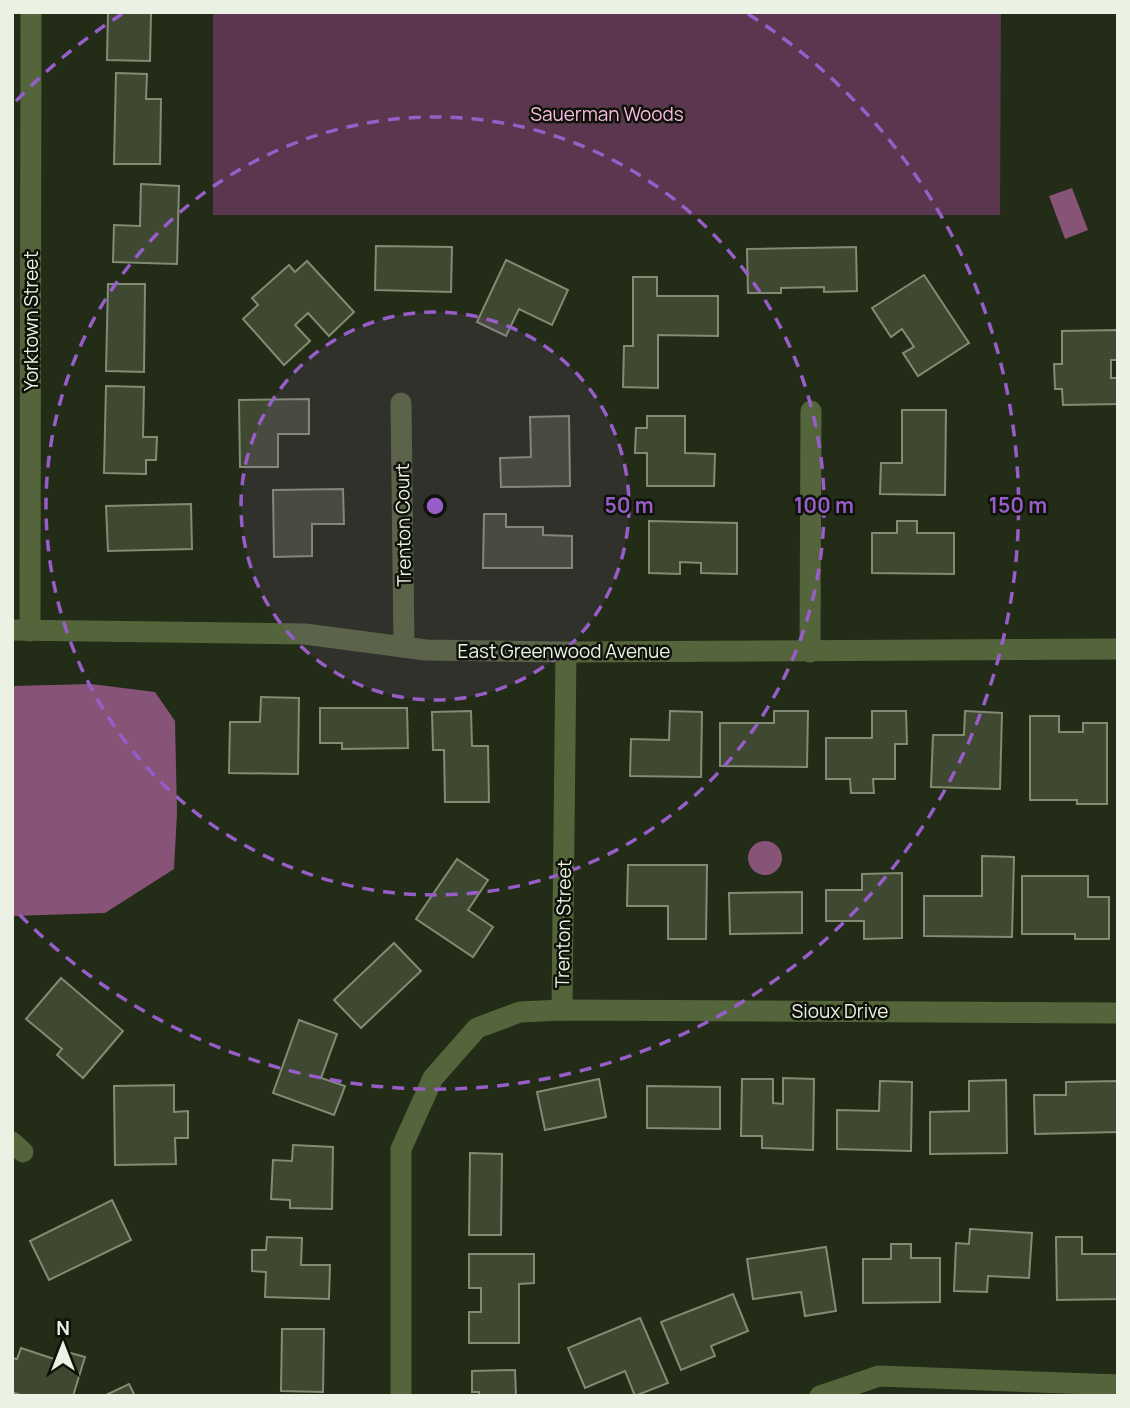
<svg xmlns="http://www.w3.org/2000/svg" width="1130" height="1408" viewBox="0 0 1130 1408" font-family="Manrope,sans-serif">
  <rect width="100%" height="100%" fill="#232c16"/>
  <path fill="#5a374e" d="M213,12h788l-1,203h-787z"/>
  <g fill="#875376">
    <path d="M1072,188l16,42 -23,9 -16,-43z"/>
    <path d="M91,684l64,8 20,29 2,92 -3,56 -69,44 -93,3v-230z"/>
    <circle cx="765" cy="858" r="17"/>
  </g>
  <g fill="#3f4830" stroke="#828c72" stroke-width="2">
    <path d="M108,12h43l-1,49 -43,-1z"/>
    <path d="M116,73l31,1 -1,25h15l-1,65h-46z"/>
    <path d="M141,184l38,2 -2,78 -64,-2 1,-37 26,1z"/>
    <path d="M376,246l76,1 -1,45 -76,-2z"/>
    <path d="M856,247l1,44 -33,1v-5l-43,1v5h-33l-1,-44z"/>
    <path d="M506,260l62,30 -16,35 -33,-16 -13,27 -29,-14z"/>
    <path d="M307,261l47,51 -25,24 -21,-23 -13,12 15,16 -26,24 -41,-46 15,-14 -6,-7 37,-33 6,7z"/>
    <path d="M924,275l45,68 -51,33 -15,-23 11,-6 -12,-18 -11,8 -19,-29z"/>
    <path d="M633,277h24v19h61v40l-60,-1v53l-35,-1 1,-41h9z"/>
    <path d="M108,284h37l-1,88 -38,-1z"/>
    <path d="M1118,330v30h-7v18h7v26l-55,1 -1,-16h-7l-1,-25h8v-33z"/>
    <path d="M106,386l38,1 -1,50h14l-1,23h-10v14l-42,-1z"/>
    <path d="M309,399v35h-31v33h-38l-1,-67z"/>
    <path d="M902,410h44l-1,85 -65,-1 1,-31h21z"/>
    <path d="M569,416l1,70 -69,1 -1,-29 31,-1 -1,-40z"/>
    <path d="M647,416h38v37l30,1 -1,32h-67v-33h-12l1,-25h11z"/>
    <path d="M343,489l1,35h-32v32l-38,1 -1,-67z"/>
    <path d="M191,504l1,45 -84,2 -2,-45z"/>
    <path d="M484,514h22v13h37v8l29,1v32h-89z"/>
    <path d="M649,521l88,2v51l-36,-1v-10l-21,-1v12l-31,-1z"/>
    <path d="M897,521h20v12h37v41l-82,-1v-40h25z"/>
    <path d="M261,697l38,1 -1,76 -69,-1 1,-51h30z"/>
    <path d="M320,708h87l1,40 -66,1v-6h-22z"/>
    <path d="M471,711l1,35h16l1,56h-44l-1,-52h-11l-1,-38z"/>
    <path d="M670,711l32,1 -1,65 -71,-1 1,-37 38,1z"/>
    <path d="M774,711h34l-1,56 -87,-1v-43h54z"/>
    <path d="M872,711h34l1,33h-12v35h-22l1,14h-23l-1,-14h-24v-41h46z"/>
    <path d="M965,711l37,2 -2,76 -69,-2 2,-52h31z"/>
    <path d="M1030,716h29v16h24v-9h24v81h-30v-4h-47z"/>
    <path d="M982,856l32,1 -2,80 -88,-1v-40h58z"/>
    <path d="M457,859l31,21 -20,30 25,17 -20,30 -57,-38z"/>
    <path d="M628,865h79l-1,74h-38v-33h-41z"/>
    <path d="M902,873v65l-38,1v-18h-38v-31h36v-16z"/>
    <path d="M1022,876h66v21h21v42h-34v-5h-53z"/>
    <path d="M802,892v41l-72,1 -1,-41z"/>
    <path d="M394,943l27,28 -60,57 -27,-28z"/>
    <path d="M61,978l62,53 -40,47 -26,-23 5,-6 -36,-30z"/>
    <path d="M299,1020l38,14 -16,44 24,8 -11,29 -61,-22z"/>
    <path d="M783,1078l31,1 -1,71 -51,-2v-12h-21l1,-57h31v24l10,1z"/>
    <path d="M599,1079l7,38 -61,13 -8,-38z"/>
    <path d="M1006,1080l1,73 -77,1v-42l39,-1v-30z"/>
    <path d="M880,1081l32,1 -1,69 -74,-2v-39l42,1z"/>
    <path d="M1118,1081v51l-83,2 -1,-39h32v-13z"/>
    <path d="M174,1085v27l14,-1v27h-13l1,26 -61,1 -1,-79z"/>
    <path d="M647,1086l73,1v42l-73,-1z"/>
    <path d="M293,1145l40,2 -1,62 -42,-1v-8l-19,-1 2,-39 19,1z"/>
    <path d="M470,1153l32,1 -1,81h-32z"/>
    <path d="M112,1200l19,40 -82,40 -19,-39z"/>
    <path d="M970,1229l62,4 -3,45 -41,-2 -1,16 -33,-1 2,-48 13,1z"/>
    <path d="M267,1237l35,1 -1,27h29l-1,34 -64,-2 1,-25 -14,-1v-21h14z"/>
    <path d="M1056,1237h26v17h36v45l-61,1z"/>
    <path d="M891,1244h20v14h29v44l-77,1v-44h28z"/>
    <path d="M826,1247l10,64 -31,5 -4,-24 -48,7 -6,-40z"/>
    <path d="M469,1254h65v29l-15,1v59h-50v-31h12v-24h-12z"/>
    <path d="M733,1294l15,37 -37,15 4,10 -34,14 -20,-48z"/>
    <path d="M640,1318l28,65 -33,13 -10,-25 -40,17 -17,-40z"/>
    <path d="M282,1329h42l-1,63 -42,-1z"/>
    <path d="M21,1348l36,12 3,-10 25,7 -12,39h-50l-11,-4v-34l5,1z"/>
    <path d="M515,1370l1,26h-37v-4h-7v-21z"/>
    <path d="M129,1384l6,12h-31z"/>
  </g>
  <g fill="none" stroke-linecap="round" stroke-linejoin="round">
    <g stroke="#55653b" stroke-width="21">
      <path d="M401,403l3,244"/>
      <path d="M12,630l293,4 121,16 140,2 552,-3"/>
      <path d="M30,631l1,-619"/>
      <path d="M810,652l1,-241"/>
      <path d="M562,1010l4,-358"/>
      <path d="M12,1142l11,10"/>
      <path d="M401,1396v-247l32,-71 44,-50 43,-16 42,-2 556,3"/>
      <path d="M820,1396l59,-20 239,9"/>
    </g>
  </g>
  <circle cx="435" cy="506" r="194" fill="#975dc8" fill-opacity=".12"/>
  <g fill="none" stroke="#975dc8" stroke-width="3.5" stroke-dasharray="12 9">
    <circle cx="435" cy="506" r="194"/>
    <circle cx="435" cy="506" r="389"/>
    <path d="M16 101A583 583 0 0 1 122 14M748 14A583 583 0 1 1 16 911"/>
  </g>
  <g text-anchor="middle" dominant-baseline="central" stroke-width="5" stroke-linejoin="round" paint-order="stroke">
    <g font-size="19" fill="#fbbae4" stroke="#0f1209">
      <text x="607" y="114">Sauerman Woods</text>
    </g>
    <g font-size="19" fill="#ebf1e3" stroke="#0f1209">
      <text transform="translate(31 321) rotate(-90)">Yorktown Street</text>
      <text transform="translate(403 525) rotate(-91)">Trenton Court</text>
      <text x="564" y="651">East Greenwood Avenue</text>
      <text transform="translate(563 924) rotate(-89)">Trenton Street</text>
      <text x="840" y="1011">Sioux Drive</text>
    </g>
  </g>
  <circle cx="435" cy="506" r="10" fill="#975dc8" stroke="#0f1209" stroke-width="3.5"/>
  <g font-size="21" text-anchor="middle" font-weight="bold" fill="#975dc8" stroke="#0f1209" stroke-width="5" stroke-linejoin="round" paint-order="stroke">
    <text x="629" y="513">50 m</text>
    <text x="824" y="513">100 m</text>
    <text x="1018" y="513">150 m</text>
  </g>
  <rect width="1130" height="1408" fill="none" stroke="#ebf1e3" stroke-width="28"/>
  <g transform="translate(63 1345)" stroke="#0f1209" stroke-width="5" paint-order="stroke">
  <path d="M0-5L12 26L0 18L-12 26Z" fill="#ebf1e3"/>
  <text y="-10" font-size="19" font-weight="bold" text-anchor="middle" fill="#ebf1e3">N</text>
  </g>
</svg>
